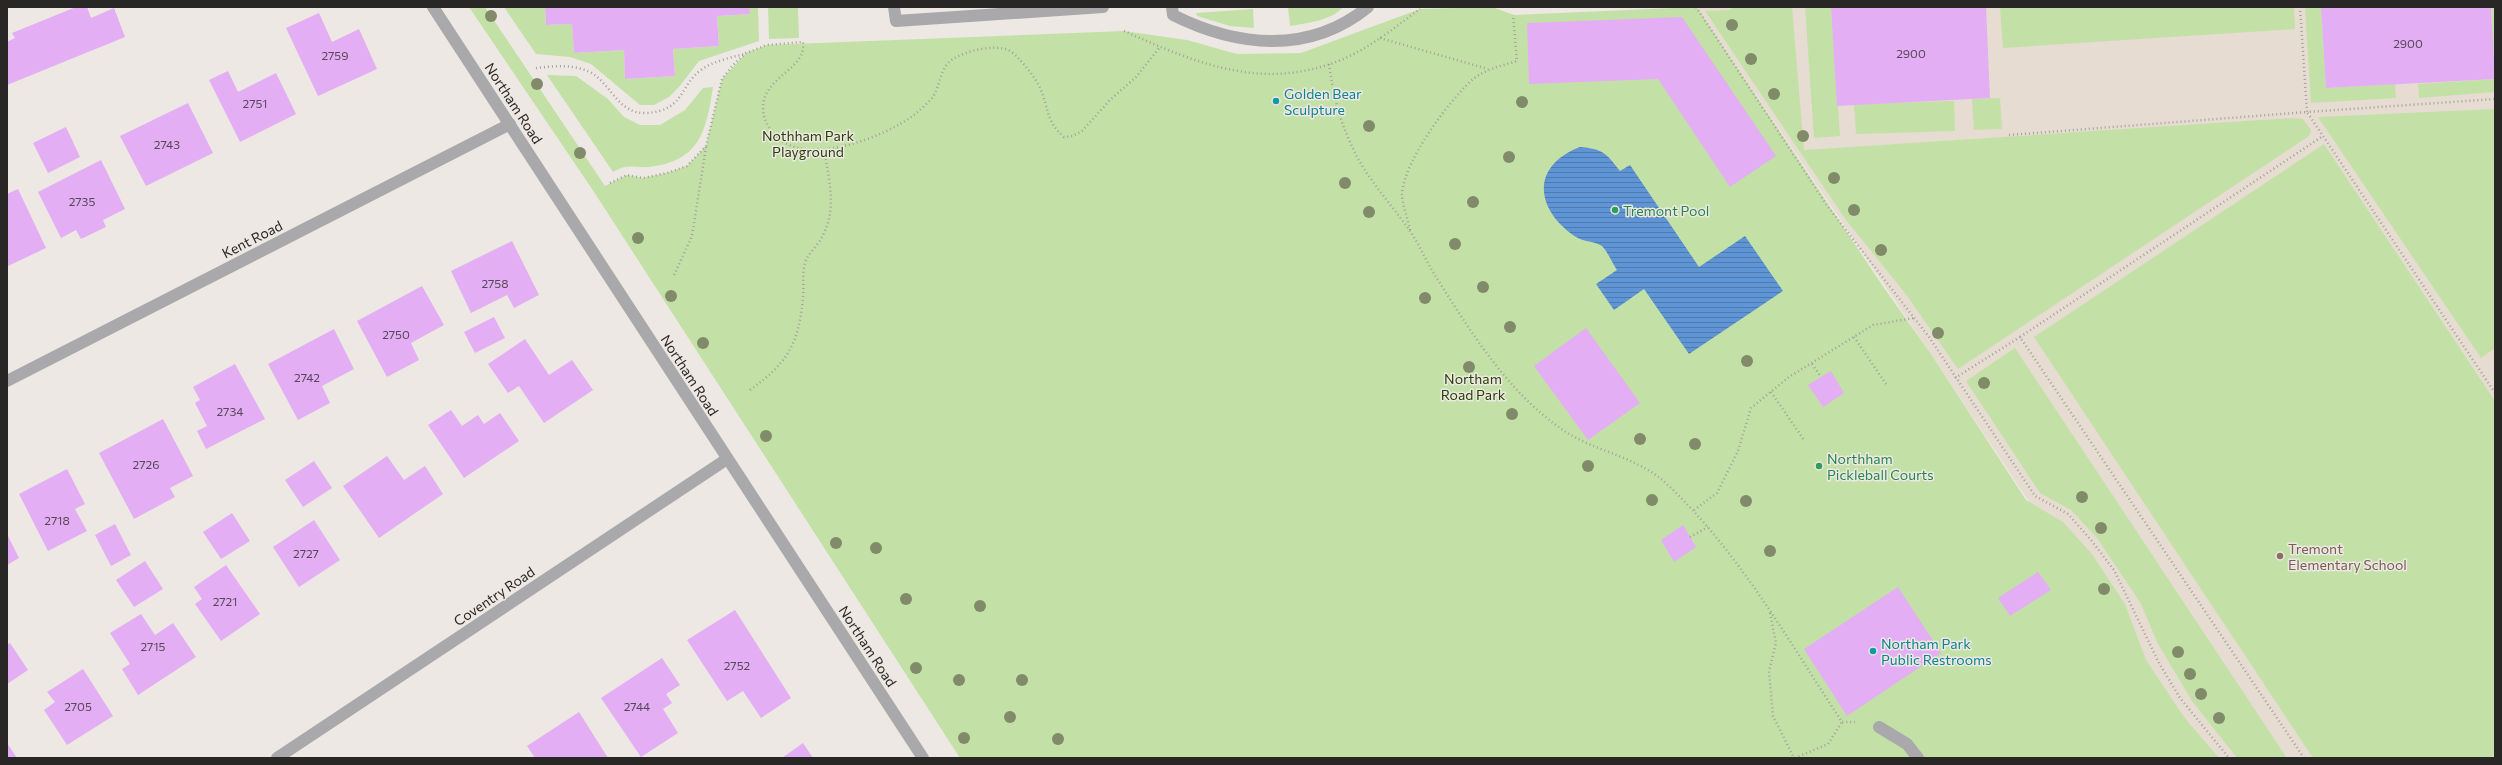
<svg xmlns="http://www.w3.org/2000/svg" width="2502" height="765" viewBox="0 0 2502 765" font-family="Commissioner,sans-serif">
  <defs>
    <pattern id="water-rules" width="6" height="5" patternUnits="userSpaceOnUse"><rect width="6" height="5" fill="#6095d5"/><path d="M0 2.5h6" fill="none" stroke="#4f7aad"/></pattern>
  </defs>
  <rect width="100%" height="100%" fill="#ede8e3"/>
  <path fill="#e6dcd1" d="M1697,7h798v751h-296l-268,-404z"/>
  <g fill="#c3e1a7">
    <path d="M469,7h16l120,179 22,-11 16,3 24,-5 20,-7 19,-20 16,-67 24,-26 21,-8 357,-14 63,9 50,14 64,-1 119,-44 72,-2 22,8 183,-8 185,278 49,69 95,146 37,22 29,32 33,50 21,56 38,57 35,41h-1259l-366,-566z"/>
    <path d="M504,7h41l1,18 26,-1 2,29 50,-3 1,29 50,-3 -2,-27 46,-3 -2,-30 32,-2v-7h9l1,34 -60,20 -20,26 -10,10 -15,8h-14l-49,-41 -21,-7 -34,-3z"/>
    <path d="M768,7h30l1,31 -30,1z"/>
    <path d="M1288,7h55c-12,14 -36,16 -53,19z"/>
    <path d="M1733,7h59l12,143 489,-32 10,1 8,11 -2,6 -351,233 -53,-76 -59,-73 -141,-209 25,-1z"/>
    <path d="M1805,7h26l9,129 -26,2z"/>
    <path d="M2000,7h294l1,22 -292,19z"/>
    <path d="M2305,7h16l5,81 69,-4 1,14 -85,5z"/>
    <path d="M2491,7h4v85l-76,6 -1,-14 77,-5z"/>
    <path d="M1253,9l1,19 -24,-2 -33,-10 -1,-3z"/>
    <path d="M547,75l29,1 32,23 16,18 16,8h20l25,-15 18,-22 10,-1c-7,45 -13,74 -64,80 -16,1 -21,-4 -36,5z"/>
    <path d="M2000,98l2,31 -28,1 -2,-31z"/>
    <path d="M1954,101l1,30 -99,3 -2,-30z"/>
    <path d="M2495,109v239l-14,10 -163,-241z"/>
    <path d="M2324,144l171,257v357h-182l-279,-421z"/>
    <path d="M2015,348l272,410h-50l-45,-57 -34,-57 -18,-42 -43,-64 -26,-28 -31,-17 -74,-112z"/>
  </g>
  <path fill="url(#water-rules)" d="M1580,147c23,2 26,6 40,24l10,-6 69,102 46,-31 38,55 -94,63 -45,-65 -30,21 -18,-26 21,-14c-5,-7 -9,-18 -15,-24 -7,-5 -19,-4 -26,-9 -41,-27 -46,-71 4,-90z"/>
  <g fill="#e3aef4">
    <path d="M76,7h11l4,11 23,-10 11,29 -118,48v-43l8,-4 -3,-5z"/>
    <path d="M545,7h204l1,7 -33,2 2,30 -46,3 2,27 -50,3 -1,-29 -50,3 -2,-29 -26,1z"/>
    <path d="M1831,7h155l4,91 -153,8z"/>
    <path d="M2321,7h170l4,72 -169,9z"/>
    <path d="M319,13l13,29 27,-13 18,40 -59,27 -32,-68z"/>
    <path d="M1682,17l94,139 -46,31 -72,-108 -129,5 -2,-61z"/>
    <path d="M228,71l10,21 38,-19 20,41 -56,28 -31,-62z"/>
    <path d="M188,103l25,50 -67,33 -26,-50z"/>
    <path d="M66,127l14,30 -32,16 -15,-30z"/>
    <path d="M101,160l24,49 -22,11 3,7 -25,12 -5,-9 -15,8 -23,-46z"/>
    <path d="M18,189l28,59 -38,18 -1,-72z"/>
    <path d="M512,241l27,54 -25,13 -7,-13 -36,18 -20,-42z"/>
    <path d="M422,286l22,39 -33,18 8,17 -32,17 -30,-56z"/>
    <path d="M494,317l11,21 -30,15 -11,-21z"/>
    <path d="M1586,328l54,75 -52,37 -54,-74z"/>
    <path d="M334,329l20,40 -32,17 8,17 -32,17 -30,-56z"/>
    <path d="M525,339l24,36 23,-15 21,30 -49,33 -25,-37 -11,7 -20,-29z"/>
    <path d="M235,364l30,55 -59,30 -9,-18 10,-5 -12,-23 5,-3 -7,-13z"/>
    <path d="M1831,371l13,22 -21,14 -15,-22z"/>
    <path d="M451,410l11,16 16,-11 6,9 16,-11 19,28 -55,37 -36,-53z"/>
    <path d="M163,419l30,57 -23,12 5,9 -41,22 -35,-66z"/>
    <path d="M387,456l17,24 21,-14 18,28 -64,44 -36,-52z"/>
    <path d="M314,461l18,27 -29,19 -18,-27z"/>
    <path d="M67,469l18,35 -10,5 12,22 -39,20 -29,-57z"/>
    <path d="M232,513l18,28 -29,18 -18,-27z"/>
    <path d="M314,520l26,40 -41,27 -26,-40z"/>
    <path d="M115,524l16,31 -20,11 -16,-31z"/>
    <path d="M1683,525l13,22 -22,15 -13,-22z"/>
    <path d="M7,534l12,24 -12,7z"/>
    <path d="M145,561l18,28 -29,18 -18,-27z"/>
    <path d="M226,565l34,49 -39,27 -26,-37 7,-5 -8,-12z"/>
    <path d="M2038,572l13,18 -41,26 -12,-18z"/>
    <path d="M1898,587l43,66 -94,63 -43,-67z"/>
    <path d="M735,610l56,88 -30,20 -18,-27 -16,10 -40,-61z"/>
    <path d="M141,614l14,21 18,-12 23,34 -58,38 -16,-26 8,-5 -20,-31z"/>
    <path d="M10,643l18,27 -21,14v-39z"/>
    <path d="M662,658l18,27 -14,9 6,9 -9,6 15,24 -37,24 -40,-59z"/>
    <path d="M83,669l30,47 -46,29 -23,-35 11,-8 -8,-10z"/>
    <path d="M579,712l29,46h-73l-8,-12z"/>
    <path d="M7,743l10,15h-10z"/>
    <path d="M803,743l10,15h-31z"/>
  </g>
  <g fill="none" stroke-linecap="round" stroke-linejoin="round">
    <g stroke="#a4a09c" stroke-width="2.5" stroke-dasharray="1 3" stroke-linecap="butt">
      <path d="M1696,7l132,200 101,130 106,159 33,18 23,26 23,30 45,93 21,35 49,60"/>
      <path d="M2300,7l7,105 188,-13"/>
      <path d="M1124,31c72,32 138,61 217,29 29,-12 54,-33 79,-51"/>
      <path d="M1380,38l108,31"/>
      <path d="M1329,64c4,28 9,52 21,78 14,34 40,60 60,89 9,13 15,28 23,41 35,56 73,118 127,156 35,25 77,27 109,58 71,68 119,154 173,236h13"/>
      <path d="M536,68c18,-2 36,-4 54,4 21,11 28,43 57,41 38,-3 32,-27 54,-43 12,-9 29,-12 43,-16"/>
      <path d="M2009,135l298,-23 188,281"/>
      <path d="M610,183l17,-8 16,3 24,-5 20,-7 19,-20 16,-67 11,-14 13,-12 21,-8 36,-3c4,28 -40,34 -40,66 0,11 6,21 14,29 32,30 107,0 137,-22 6,-5 13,-11 18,-17 9,-12 7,-30 21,-39 13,-8 37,-14 52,-10 6,1 11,7 15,11 7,8 14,16 19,26 10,20 6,35 25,51l9,-1 9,-5 28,-31 26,-23 24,-30"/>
      <path d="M1410,230c-2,-11 -8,-26 -8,-36 2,-33 46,-92 70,-114 13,-11 29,-14 45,-19l-4,-46"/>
      <path d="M674,275l18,-39 14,-89"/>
      <path d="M1854,337l32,47"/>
      <path d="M1812,364l9,13"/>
      <path d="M1955,378l65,-41"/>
      <path d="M750,390c38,-27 49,-47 53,-93 1,-11 -1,-24 2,-34 2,-9 14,-18 18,-28 14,-27 6,-56 1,-86"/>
      <path d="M1771,392l33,48"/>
      <path d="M1694,510l23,-17 21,-42 13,-43 38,-31 84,-52 41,-7"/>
      <path d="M1690,537l18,-10"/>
      <path d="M1770,613l6,30 -7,28 4,45 21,42"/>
      <path d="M1795,758l33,-14 14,-22"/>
      <path d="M2304,758l-284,-421 303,-201"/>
    </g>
    <g stroke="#a9a9ab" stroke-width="12">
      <path d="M894,7l2,14 207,-14"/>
      <path d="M1172,7l1,8c64,32 136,40 195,-8"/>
      <path d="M1879,727l28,17 11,14"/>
    </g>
    <path stroke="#a9a9ab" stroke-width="12" d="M7,381l503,-257"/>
    <g stroke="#a9a9ab" stroke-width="12">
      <path d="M433,7l490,751"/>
      <path d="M277,758l450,-299"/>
    </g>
  </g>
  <g fill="#818b69">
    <circle cx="491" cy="16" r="6"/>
    <circle cx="1732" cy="25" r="6"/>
    <circle cx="1751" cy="59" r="6"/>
    <circle cx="537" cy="84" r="6"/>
    <circle cx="1774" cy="94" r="6"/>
    <circle cx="1522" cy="102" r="6"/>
    <circle cx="1369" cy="126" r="6"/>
    <circle cx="1803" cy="136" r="6"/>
    <circle cx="580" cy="153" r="6"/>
    <circle cx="1509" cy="157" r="6"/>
    <circle cx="1834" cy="178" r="6"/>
    <circle cx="1345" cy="183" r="6"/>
    <circle cx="1473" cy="202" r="6"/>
    <circle cx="1854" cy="210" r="6"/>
    <circle cx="1369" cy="212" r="6"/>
    <circle cx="638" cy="238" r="6"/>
    <circle cx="1455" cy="244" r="6"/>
    <circle cx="1881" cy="250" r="6"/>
    <circle cx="1483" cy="287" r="6"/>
    <circle cx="671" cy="296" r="6"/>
    <circle cx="1425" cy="298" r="6"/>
    <circle cx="1510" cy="327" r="6"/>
    <circle cx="1938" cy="333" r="6"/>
    <circle cx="703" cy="343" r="6"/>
    <circle cx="1747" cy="361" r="6"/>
    <circle cx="1469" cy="367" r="6"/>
    <circle cx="1984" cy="383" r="6"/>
    <circle cx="1512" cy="414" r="6"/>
    <circle cx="766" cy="436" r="6"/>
    <circle cx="1640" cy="439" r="6"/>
    <circle cx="1695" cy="444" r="6"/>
    <circle cx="1588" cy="466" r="6"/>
    <circle cx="2082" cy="497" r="6"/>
    <circle cx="1652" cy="500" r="6"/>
    <circle cx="1746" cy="501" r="6"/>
    <circle cx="2101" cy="528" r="6"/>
    <circle cx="836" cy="543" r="6"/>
    <circle cx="876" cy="548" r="6"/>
    <circle cx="1770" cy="551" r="6"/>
    <circle cx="2104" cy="589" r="6"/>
    <circle cx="906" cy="599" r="6"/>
    <circle cx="980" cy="606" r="6"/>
    <circle cx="2178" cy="652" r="6"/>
    <circle cx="916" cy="668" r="6"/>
    <circle cx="2190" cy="674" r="6"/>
    <circle cx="959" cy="680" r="6"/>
    <circle cx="1022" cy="680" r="6"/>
    <circle cx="2201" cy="694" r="6"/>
    <circle cx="1010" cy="717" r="6"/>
    <circle cx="2219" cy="718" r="6"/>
    <circle cx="964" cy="738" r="6"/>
    <circle cx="1058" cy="739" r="6"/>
  </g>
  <g fill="#0f9aa8" stroke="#ede8e3" stroke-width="1.5">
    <circle cx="1276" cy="101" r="4"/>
    <circle cx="1873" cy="651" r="4"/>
  </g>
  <g fill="#2e9e5b" stroke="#ede8e3" stroke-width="1.5">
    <circle cx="1615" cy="210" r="4"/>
    <circle cx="1819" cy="466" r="4"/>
  </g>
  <circle fill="#8d6e63" stroke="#ede8e3" stroke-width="1.5" cx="2280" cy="556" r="4"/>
  <g text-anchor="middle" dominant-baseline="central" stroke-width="3" stroke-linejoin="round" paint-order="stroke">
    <g font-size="12" fill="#574959">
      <text x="2408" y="43">2900</text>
      <text x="1911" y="53">2900</text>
      <text x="335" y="55">2759</text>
      <text x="255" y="103">2751</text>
      <text x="167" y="144">2743</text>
      <text x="82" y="201">2735</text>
      <text x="495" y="283">2758</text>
      <text x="396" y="334">2750</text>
      <text x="307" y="377">2742</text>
      <text x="230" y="411">2734</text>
      <text x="146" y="464">2726</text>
      <text x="57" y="520">2718</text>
      <text x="306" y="553">2727</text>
      <text x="225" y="601">2721</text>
      <text x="153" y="646">2715</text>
      <text x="737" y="665">2752</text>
      <text x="78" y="706">2705</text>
      <text x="637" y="706">2744</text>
    </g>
    <g font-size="14" fill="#0d838f" stroke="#ede8e3" text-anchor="start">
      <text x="1284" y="93">Golden Bear<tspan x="1284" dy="16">Sculpture</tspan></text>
      <text x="1881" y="643">Northam Park<tspan x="1881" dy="16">Public Restrooms</tspan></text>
    </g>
    <g font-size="14" fill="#282725" stroke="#ede8e3">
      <text transform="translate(514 103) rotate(57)">Northam Road</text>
      <text transform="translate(252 239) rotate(-27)">Kent Road</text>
      <text transform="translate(690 375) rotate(57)">Northam Road</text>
      <text transform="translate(494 596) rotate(-34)">Coventry Road</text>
      <text transform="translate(868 646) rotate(57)">Northam Road</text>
    </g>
    <g font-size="14" fill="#283f06" stroke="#ede8e3">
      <text x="808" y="135">Nothham Park<tspan x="808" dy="16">Playground</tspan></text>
      <text x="1473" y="378">Northam<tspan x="1473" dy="16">Road Park</tspan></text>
    </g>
    <g font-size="14" fill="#27864d" stroke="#ede8e3" text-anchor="start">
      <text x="1623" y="210">Tremont Pool</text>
      <text x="1827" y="458">Northham<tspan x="1827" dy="16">Pickleball Courts</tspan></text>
    </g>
    <g font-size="14" fill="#785e54" stroke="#ede8e3" text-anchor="start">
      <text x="2288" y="548">Tremont<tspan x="2288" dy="16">Elementary School</tspan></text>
    </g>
  </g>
  <rect width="2502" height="765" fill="none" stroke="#282725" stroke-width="16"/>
</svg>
